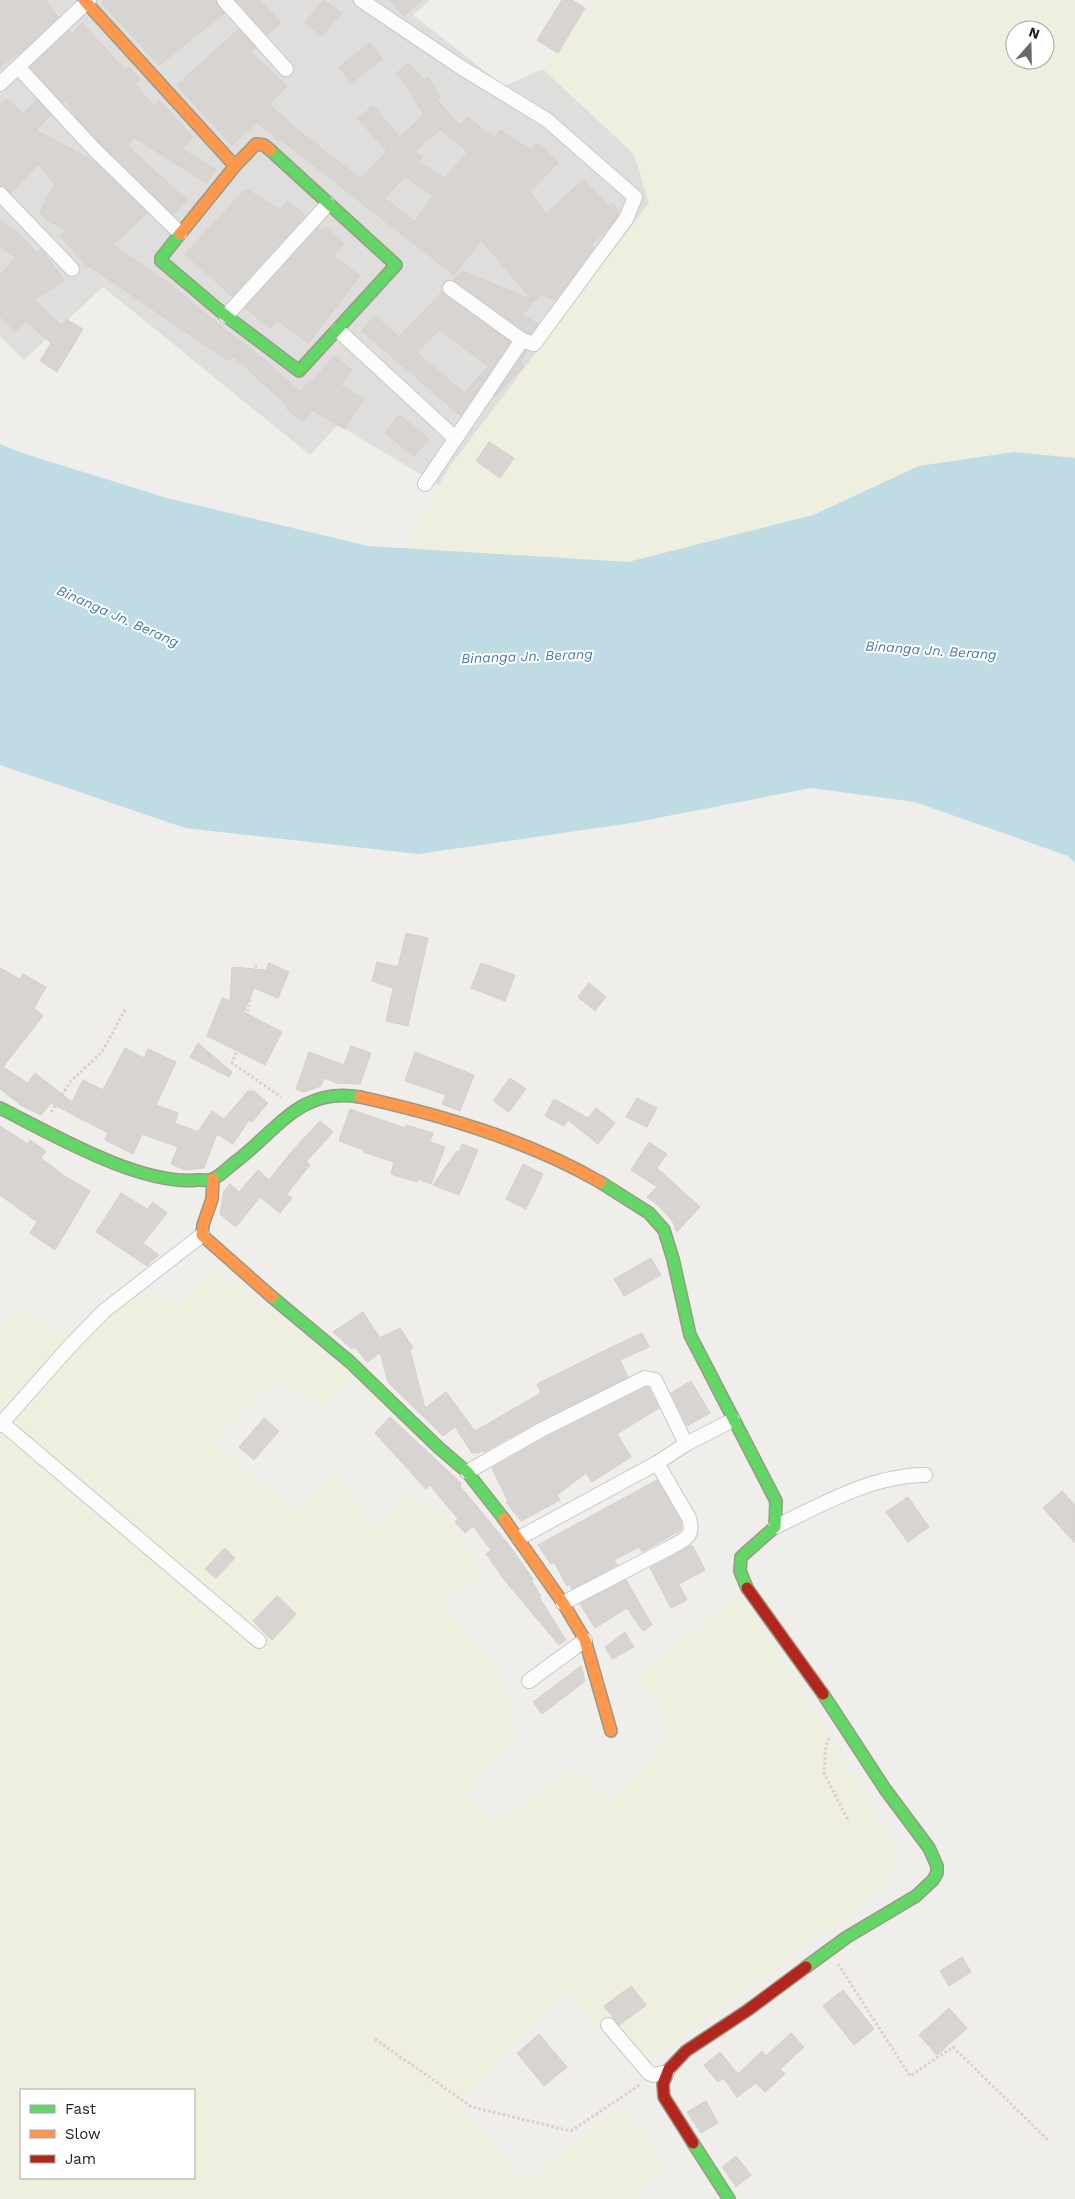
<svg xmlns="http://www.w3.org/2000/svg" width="1075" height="2199" viewBox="0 0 1075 2199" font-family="'Work Sans',sans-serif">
  <rect width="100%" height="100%" fill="#f0eeeb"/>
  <path fill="#dfdedc" d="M0,0h430l-17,15 91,71 39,-17 91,85 16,49 -202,266 -9,16 -101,-60 -28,30 -207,-168 -79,73 -24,-24z"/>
  <g fill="#efefdf" fill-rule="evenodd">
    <path d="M596,0h479v458l-61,-6 -95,14 -106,49 -185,47 -224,-13 44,-80 201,-266 -15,-49 -91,-85zM1015,30h30v30h-30z"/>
    <path d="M212,1268l144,109 -35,31 -42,-30 -67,63 83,70 38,-38 46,56 29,-36 36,19 42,61 -47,27 60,70 19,63 -51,62 28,27 79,-54 37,34 60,-65 -15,-39 -23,-19 107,-84 114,181 43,78 -11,33 -249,182 -72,-79 -107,118 68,73 97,-77 42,61 -29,25 7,9h-643v-873l15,-19 45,29 48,-26 34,-25 36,21zM21,2090h173v88h-173z"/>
  </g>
  <path fill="#bfdbe3" d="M0,444l22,9 145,45 201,48 260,16 185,-47 106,-49 95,-14 61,6v405l-7,-7 -153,-54 -104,-14 -179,35 -214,31 -233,-26 -185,-63z"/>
  <g fill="#d7d4d2" stroke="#d3d0cc" fill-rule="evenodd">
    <path d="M0,0h45l13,17 -40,38 -1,-2 -17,14z"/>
    <path d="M104,0h111l9,13 -65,52 -57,-62z"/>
    <path d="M236,0h23l22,22 -14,13z"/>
    <path d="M324,0l17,13 -19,23 -17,-14z"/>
    <path d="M389,0h33l-18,16z"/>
    <path d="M562,0h10l13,8 -27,45 -21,-13z"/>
    <path d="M82,23l43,47 4,-3 11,12 -5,5 19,22 6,-5 33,36 -11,12 34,21 -10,13 -72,-46 -7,9 60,54 -14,14 -73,-71 -24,-26 -10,-17 -3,3 -33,-36 39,-36 3,3z"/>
    <path d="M239,29l16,18 -5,4 37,35 -18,18 31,28 61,47 26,-28 -29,-32 15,-13 27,31 24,-22 -18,-31 -10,-10 12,-11 16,17 4,-2 12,19 -3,3 23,26 8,-9 26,22 6,-9 31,20 7,-7 20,20 -28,29 16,22 37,-34 26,26 5,-3 4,12 -8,12 -19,17 3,3 -38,53 -16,-6 -18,21 16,9 -7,10 -5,-2 -73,-52 9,-9 70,29 -51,-60 -27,35 -174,-136 -1,2 -22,-19 -25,23 -55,-60zM440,129l28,23 -23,26 -27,-16 4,-5 -7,-6zM405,176l28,20 -18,26 -30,-24z"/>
    <path d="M370,43l12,16 -31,24 -12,-16z"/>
    <path d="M7,99l16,14 14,-13 14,15 -15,15 59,32 52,51 -34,32 58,40 48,40 46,35 35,32 10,-11 2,1 22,-26 18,14 -12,15 23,14 -19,30 -31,-19 -10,12 -17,-14 2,-2 -55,-50 -4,5 -140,-95 -2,1 -27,-32 6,-5 -19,-10 -7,-8 15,-28 -17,-20 -27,29 -11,-8v-80z"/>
    <path d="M246,189l34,21 8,-9 17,15 -73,80 -47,-42z"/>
    <path d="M0,220l18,13 19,20 4,-4 23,31 -30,20 28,26 4,-7 17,10 -26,43 -17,-11 11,-18 -25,-22 -11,10 -15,-15v-42l17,-16 -17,-11z"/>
    <path d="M325,227l19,17 -11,12 27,20 -52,67 -31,-23 -7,8 -25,-20 73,-80 4,3z"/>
    <path d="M442,292l68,50 -49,74 -99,-85 13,-15 24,21zM439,330l50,36 -25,27 -47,-40z"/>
    <path d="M526,350l1,1 -7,12 4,3 -30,31z"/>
    <path d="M399,415l30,24 -15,17 -29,-23z"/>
    <path d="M489,442l25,16 -14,20 -24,-17z"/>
    <path d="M406,933l22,5 -20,88 -22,-5 7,-33 -21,-7 5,-19 21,5z"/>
    <path d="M269,963l20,9 -11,26 -24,-10 -10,24 38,20 -17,33 -58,-29 15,-38 8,3 2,-34 34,3z"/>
    <path d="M481,963l34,12 -10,26 -34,-13z"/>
    <path d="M0,968l20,11 3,-5 23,13 -12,21 9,8 -40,51 25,16 7,-10 37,29 11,-22 20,10 22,-42 19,10 4,-9 28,13 -20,43 22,8 -3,10 23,9 14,-21 12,8 24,-28h6l14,12 -16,19 -3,-2 -16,24 -16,-10 -13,34 -19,2 -14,-6 7,-17 -36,-13 -9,20 -28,-14 3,-7 -57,-30 -10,12 -19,-9 -22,-17z"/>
    <path d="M589,983l17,14 -11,14 -17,-14z"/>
    <path d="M198,1043l34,29 -3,5 -39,-20z"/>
    <path d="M351,1046l20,7 -11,31 -23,-1 -13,-5 -3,8 -17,6 -8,-3 13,-37 35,13z"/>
    <path d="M415,1052l59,23 -14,36 -18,-7 4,-9 -41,-14z"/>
    <path d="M510,1078l16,11 -17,23 -16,-11z"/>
    <path d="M637,1098l20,10 -10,19 -21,-10z"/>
    <path d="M554,1099l34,19 8,-10 19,15 -17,21 -30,-24 -4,6 -19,-10z"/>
    <path d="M350,1109l55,19 1,-3 27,8 -3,9 15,5 -14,37 -13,-5 -1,3 -26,-8 3,-12 -31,-10 1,-2 -25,-9z"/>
    <path d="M320,1121l13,11 -27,30 4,3 -23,29 5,4 -12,15 -20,-16 -24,30 -16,-13 4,-23 6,-7 9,8 19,-22 11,10 23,-29z"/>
    <path d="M0,1126l28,18 2,-4 16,11 -5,7 22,17 27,16 -35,59 -25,-17 7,-11 -37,-27z"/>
    <path d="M649,1142l18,12 -10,14 43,39 -23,25 -4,-10 -15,-17 -11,-8 10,-10 -26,-17z"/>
    <path d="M462,1144l16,6 -19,45 -26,-10 24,-34 2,1z"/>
    <path d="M523,1164l20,10 -17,35 -20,-10z"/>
    <path d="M121,1193l26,16 6,-7 14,11 -24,30 16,12 -12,11 -51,-34z"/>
    <path d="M651,1258l10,17 -37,21 -10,-17z"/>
    <path d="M363,1312l17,26 20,-10 13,20 -3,2 15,58 21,-16 29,39 66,-38 -4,-9 79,-39 26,-12 7,14 -29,13 8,17 -91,45 -53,30 -1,-2 -5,3h-6l-17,-26 -12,9 -55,-54 -8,-29 -13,9 -12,-15 -3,2 -19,-17z"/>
    <path d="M691,1381l19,32 -23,13 -16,-33z"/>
    <path d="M646,1387l3,1 10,20 -42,26 14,23 -39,25 -6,-9 -29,22 3,5 -39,21 -15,-19 2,-1 -16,-33 53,-30z"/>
    <path d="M390,1417l71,66 -1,3 49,59 24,34 -2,1 10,16 -2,1 27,43 -7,5 -53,-63 -20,-28 5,-4 -18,-24 -8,7 -10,-11 3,-3 -28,-34 -4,4 -51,-56z"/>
    <path d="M264,1418l15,13 -25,29 -15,-13z"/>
    <path d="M657,1480l24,41v9l-39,22 -3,-5 -25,13 3,5 -45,24 -3,-5 -2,2 -13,-24 -3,2 -13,-19z"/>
    <path d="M1062,1491l13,14v38l-32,-35z"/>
    <path d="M908,1497l21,30 -21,15 -22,-30z"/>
    <path d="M692,1545l13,25 -26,14 8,16 -16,8 -21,-40z"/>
    <path d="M225,1548l10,10 -19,20 -11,-9z"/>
    <path d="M626,1580l26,45 -9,6 -16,-23 -32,20 -15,-24z"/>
    <path d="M277,1596l19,18 -24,26 -19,-19z"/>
    <path d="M625,1632l9,15 -22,12 -7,-12z"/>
    <path d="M581,1666l4,15 -43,33 -9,-12z"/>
    <path d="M962,1957l9,15 -22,14 -9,-15z"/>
    <path d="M631,1986l15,19 -27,20 -15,-19z"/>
    <path d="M843,1990l31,39 -20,16 -31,-39z"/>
    <path d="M949,2008l18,20 -30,27 -18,-20z"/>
    <path d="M791,2033l13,14 -24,22 5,5 -20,18 -9,-9 -19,14 -14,-19 -5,4 -14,-17 16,-13 18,22 24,-23 4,5z"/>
    <path d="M539,2034l28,33 -23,19 -27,-33z"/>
    <path d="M706,2101l12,22 -17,10 -14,-21z"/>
    <path d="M736,2156l15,19 -15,12 -14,-20z"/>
  </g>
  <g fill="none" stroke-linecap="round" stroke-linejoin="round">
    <g stroke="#c9c8c7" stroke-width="16">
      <g id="street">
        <path d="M224,0l62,69"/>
        <path d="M361,0l98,66 88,54 88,77 -9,22 -92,125 -12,-4 -72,-52"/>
        <path d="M18,67l76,82 86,84"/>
        <path d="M0,84l89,-84"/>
        <path d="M0,194l72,75"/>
        <path d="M226,316l102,-112"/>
        <path d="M338,330l117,108"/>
        <path d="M425,484l97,-144"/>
        <path d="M2,1423l257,218"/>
        <path d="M0,1425l70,-79 34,-35 98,-76"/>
        <path d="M467,1472l74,-42 104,-52 10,2 31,64"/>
        <path d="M775,1527c46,-22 97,-52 150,-52"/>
        <path d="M519,1538l138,-75 29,-19 47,-24"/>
        <path d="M563,1603l110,-57c14,-8 21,-10 16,-28l-32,-55"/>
        <path d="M529,1681l56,-41"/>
        <path d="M608,2025l41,48 5,2 13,-3"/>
      </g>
    </g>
    <g stroke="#999a82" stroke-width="14">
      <g id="fast">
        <path d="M180,234l-19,24v3l65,55 73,55 97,-106 -126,-115"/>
        <path d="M0,1108c52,26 140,78 198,72 4,0 11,1 15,-1 7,-3 15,-11 21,-16 42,-31 66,-77 126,-66"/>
        <path d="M600,1182l49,31 15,17 9,29 17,76 86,166 -1,26 -34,30 -1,14 7,17"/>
        <path d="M272,1297l78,65 88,85 29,25 37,47"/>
        <path d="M806,1967l41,-30 69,-41 17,-16 4,-7v-7l-8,-18 -44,-59 -62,-95"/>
        <path d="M693,2143l36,56"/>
      </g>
    </g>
    <g stroke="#999a82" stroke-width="14">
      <g id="slow">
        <path d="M84,0l151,166 21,-22 8,1 6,5"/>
        <path d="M180,234l55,-68"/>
        <path d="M360,1097c82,18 167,43 240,85"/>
        <path d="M213,1179l-1,20 -9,26 -1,10 70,62"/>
        <path d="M504,1519l59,84 22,37 26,91"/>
      </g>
    </g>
    <g stroke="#999a82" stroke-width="14">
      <g id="jam">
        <path d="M747,1588l76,106"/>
        <path d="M693,2143l-29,-46 -1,-13 6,-15 17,-18 62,-41 58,-43"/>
      </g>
    </g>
    <g stroke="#dccecd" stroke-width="3" stroke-dasharray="2.5 2.5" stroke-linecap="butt">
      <path d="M256,965l-11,63 -13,35 49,34"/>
      <path d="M51,1112l20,-31 31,-29 24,-44"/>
      <path d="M829,1738l-3,7 -2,28 25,49"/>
      <path d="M838,1964l72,112 43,-29 96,94"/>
      <path d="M375,2039l97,68 99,24 70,-47"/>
    </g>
    <use href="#street" stroke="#fdfcfc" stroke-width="14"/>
    <use href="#fast" stroke="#63d668" stroke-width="11"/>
    <use href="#slow" stroke="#ff974d" stroke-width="11"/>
    <use href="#jam" stroke="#b3261e" stroke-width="11"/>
  </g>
  <g text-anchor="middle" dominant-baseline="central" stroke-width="4" stroke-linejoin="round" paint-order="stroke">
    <g font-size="14" font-style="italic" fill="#4a7aab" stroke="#fff">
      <text transform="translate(118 616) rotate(24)">Binanga Jn. Berang</text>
      <text transform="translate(931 650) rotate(4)">Binanga Jn. Berang</text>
      <text transform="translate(527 656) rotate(-2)">Binanga Jn. Berang</text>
    </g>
  </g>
  <rect x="20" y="2089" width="175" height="90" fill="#ffffff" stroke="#a7a7a7"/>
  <rect x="30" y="2105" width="25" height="8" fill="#63d668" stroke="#a7a7a7"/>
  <text x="65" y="2114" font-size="15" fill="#222222">Fast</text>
  <rect x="30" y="2130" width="25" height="8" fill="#ff974d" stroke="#a7a7a7"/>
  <text x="65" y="2139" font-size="15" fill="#222222">Slow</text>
  <rect x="30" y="2155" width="25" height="8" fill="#b3261e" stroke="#a7a7a7"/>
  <text x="65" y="2164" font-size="15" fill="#222222">Jam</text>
  <g transform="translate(1030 45) rotate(20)"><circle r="24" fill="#ffffff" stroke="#a7a7a7"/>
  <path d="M0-4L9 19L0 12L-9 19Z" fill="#6a6968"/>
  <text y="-8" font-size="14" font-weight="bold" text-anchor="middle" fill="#222222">N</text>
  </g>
</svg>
